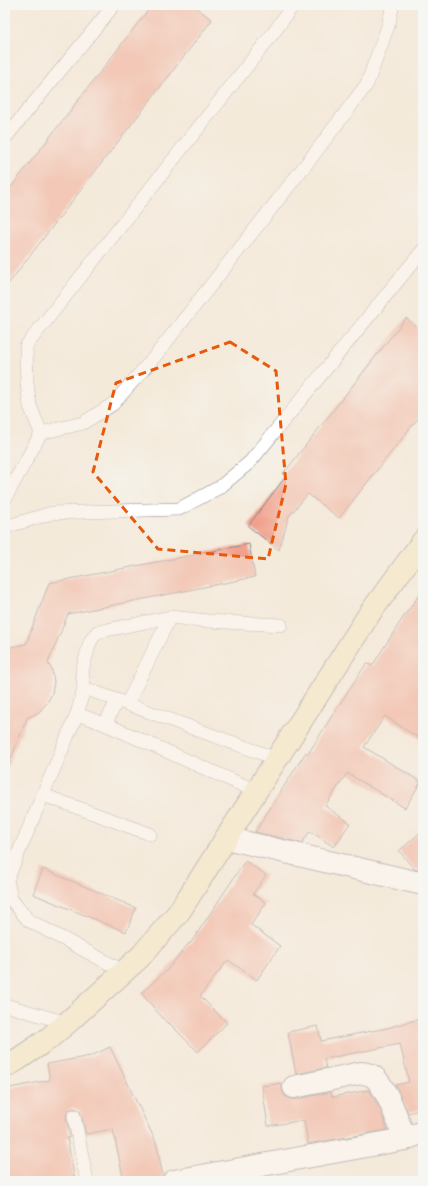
<svg xmlns="http://www.w3.org/2000/svg" width="428" height="1186" viewBox="0 0 428 1186" font-family="'IM FELL Great Primer',serif">
  <rect width="100%" height="100%" fill="#f6f6f2"/>
  <filter id="ink" filterUnits="userSpaceOnUse"><feTurbulence type="fractalNoise" baseFrequency=".025" numOctaves="2"/><feDisplacementMap in="SourceGraphic" scale="8" xChannelSelector="R" yChannelSelector="G"/><feConvolveMatrix kernelMatrix="1 2 1 2 8 2 1 2 1" color-interpolation-filters="sRGB"/></filter>
  <filter id="wash" filterUnits="userSpaceOnUse"><feTurbulence type="fractalNoise" baseFrequency=".012" numOctaves="4" result="noise"/><feDisplacementMap in="SourceGraphic" scale="16" xChannelSelector="R" yChannelSelector="G"/><feGaussianBlur stdDeviation="0.9" result="paint"/><feColorMatrix in="noise" values="0 0 0 0 0 0 0 0 0 0 0 0 0 0 0 0 0 1.4 0 .05"/><feComposite in="paint" operator="in"/></filter>
  <g filter="url(#wash)">
    <rect width="100%" height="100%" fill="#f4eada"/>
    <g id="blocks">
      <g fill="#f1a08c">
        <path d="M152,5h41l19,15 -207,268v-93z"/>
        <path d="M406,318l17,14v80l-84,106 -31,-24 -19,22 -10,34 -31,-24 38,-50 -3,-2z"/>
        <path d="M249,544l6,33 -187,37 -20,49 4,7 2,12 -2,11 -5,10 -8,9 -12,6 -21,53 -1,-1v-122l21,-4 23,-61z"/>
        <path d="M423,590v151l-38,-25 -21,31 57,35 -16,26 -58,-35 -22,33 25,17 -16,24 -24,-16 -8,12 -47,-11 51,-80 2,2 27,-43 23,-35 9,-13 5,3 32,-50z"/>
        <path d="M423,830v41l-9,-2 -15,-18z"/>
        <path d="M245,861l21,14 -13,19 13,9 -15,22 29,21 -23,34 -29,-20 -16,20 -12,16 27,27 -29,29 -29,-29 -1,1 -27,-31 26,-23 22,-27 1,1z"/>
        <path d="M43,869l93,39 -10,24 -93,-38z"/>
        <path d="M423,1018v91l-15,4 -13,-28 14,-3 -9,-38 -76,15 2,9 -30,6 -8,-42 30,-6 3,15 66,-13z"/>
        <path d="M110,1047l46,95 7,34 -1,5h-38l-11,-52 -27,5 -6,-23 -3,-2 -4,-1 -5,2 -2,7 4,20 -3,1 8,43h-70v-92l45,-9 -3,-16 44,-8z"/>
        <path d="M282,1083v7l3,6 5,3h7l34,-7 1,5 37,-7 11,19 5,14 2,7 -79,14 -4,-24 -36,6 -6,-40z"/>
      </g>
    </g>
  </g>
  <g filter="url(#ink)">
    <use href="#blocks" fill-opacity="0" stroke="#8b868a" stroke-width="1"/>
    <g fill="none" stroke-linecap="round" stroke-linejoin="round">
      <g stroke="#8b868a" stroke-width="14">
        <g id="lane">
          <path d="M5,138l109,-133"/>
          <path d="M41,433l-11,-27 -3,-23 -1,-37 248,-314 19,-27"/>
          <path d="M5,499l36,-66 42,-10 30,-19 43,-49 162,-206 49,-65 22,-61 3,-15 -1,-3"/>
          <path d="M5,527l47,-14 127,-4 41,-22 30,-25 173,-212"/>
          <path d="M84,688l193,71"/>
          <path d="M127,704l43,-87"/>
          <path d="M77,714l28,10 151,67"/>
          <path d="M105,724l12,-23"/>
          <path d="M43,795l107,39"/>
          <path d="M123,971l-95,-51 -17,-21 -4,-19 70,-166 7,-26 -2,-17 8,-29 7,-10 73,-15 38,4 73,4"/>
          <path d="M5,1005l62,18"/>
          <path d="M74,1116l13,65"/>
        </g>
      </g>
      <g stroke="#8b868a" stroke-width="24">
        <g id="street">
          <path d="M226,838l197,46"/>
          <path d="M294,1087l67,-14c3,0 7,1 10,2 14,7 28,49 34,64"/>
          <path d="M174,1181l231,-42 18,-7"/>
        </g>
      </g>
      <g stroke="#8b868a" stroke-width="24">
        <path id="secondary" d="M5,1067l12,-7 31,-21 19,-16 73,-66 39,-45 191,-299 53,-72"/>
      </g>
      <use href="#lane" stroke="#fff" stroke-width="13"/>
      <use href="#street" stroke="#fff" stroke-width="22"/>
      <use href="#secondary" stroke="#f7e8c3" stroke-width="22"/>
    </g>
  </g>
  <path d="M0 0H428V1186H0ZM230,342l46,29 10,113 -18,75 -110,-10 -65,-77 23,-89z" fill="#f4eada" fill-opacity=".55" fill-rule="evenodd"/>
  <path fill="none" stroke="#e8590c" stroke-width="3" stroke-dasharray="8 5" stroke-linejoin="round" d="M230,342l46,29 10,113 -18,75 -110,-10 -65,-77 23,-89z"/>
  <rect width="428" height="1186" fill="none" stroke="#f6f6f2" stroke-width="20"/>
</svg>
